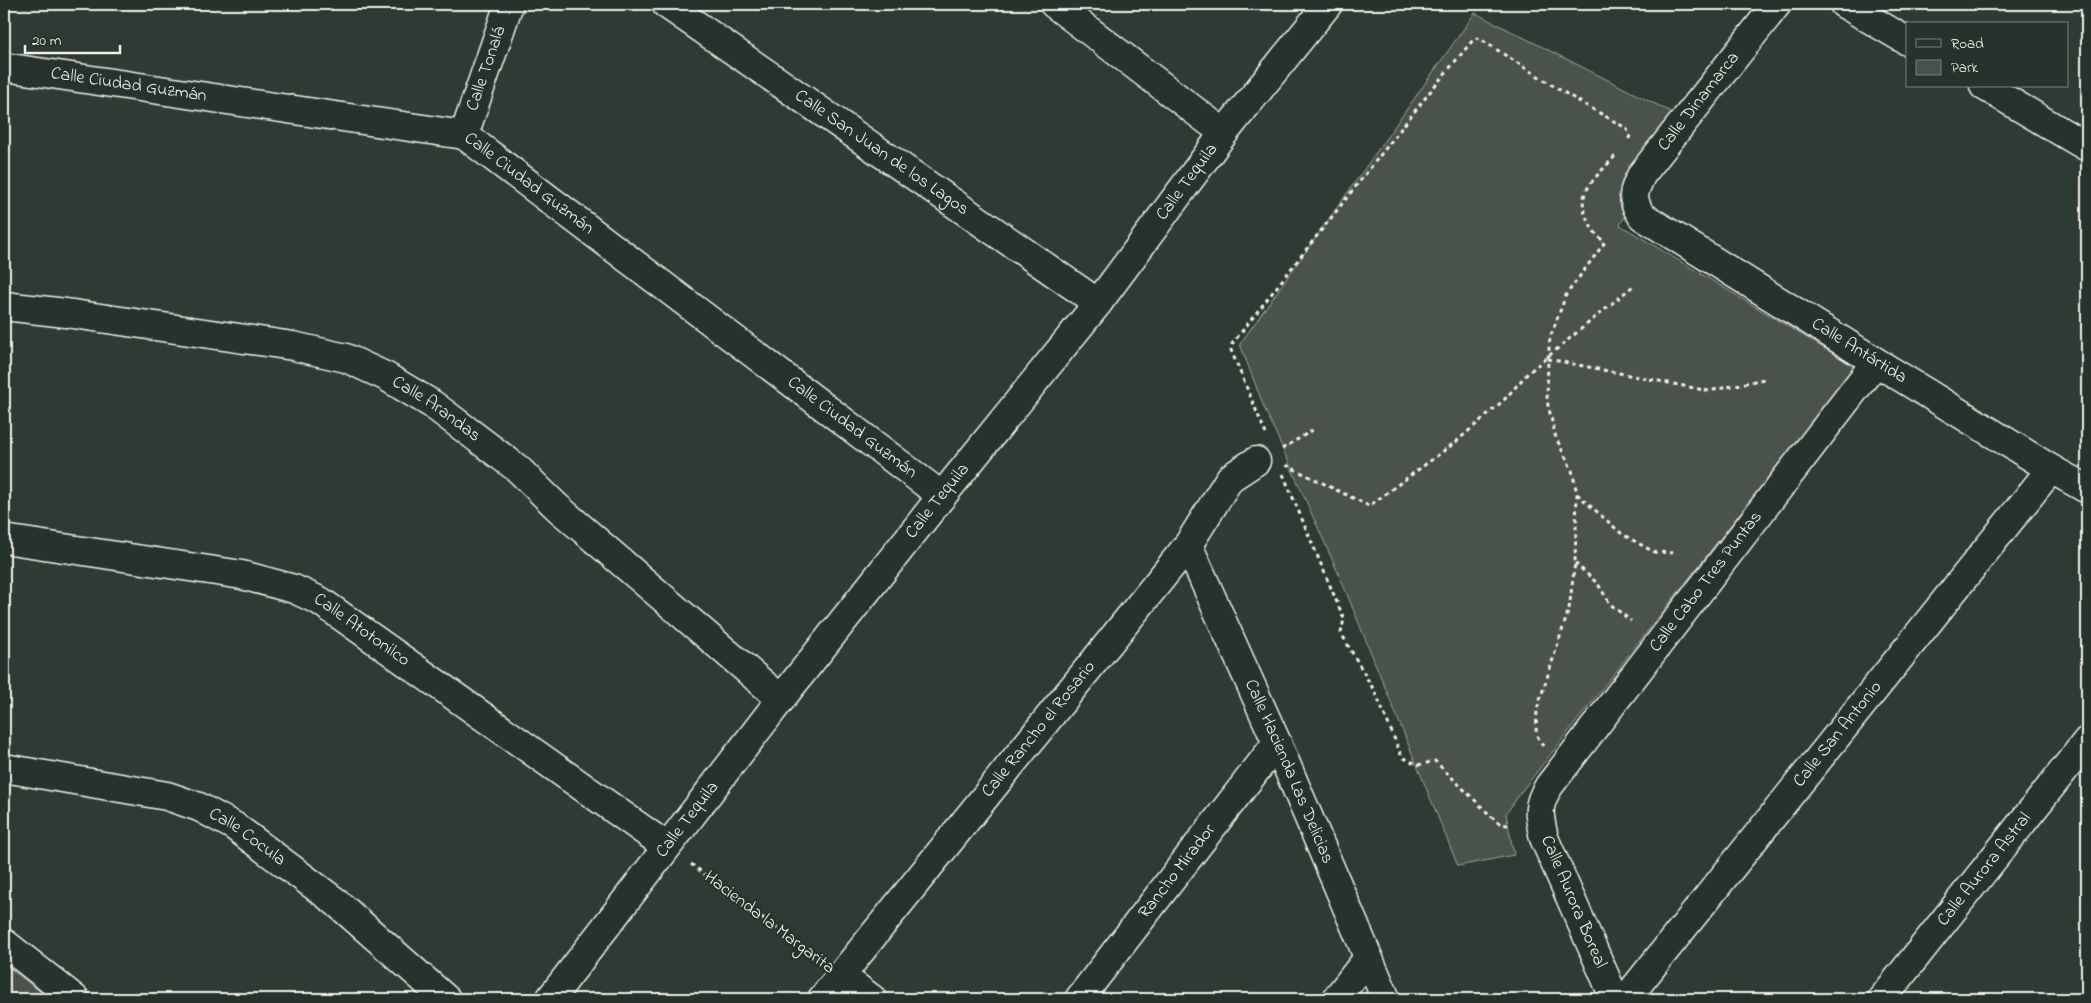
<svg xmlns="http://www.w3.org/2000/svg" width="2091" height="1003" viewBox="0 0 2091 1003" font-family="'Indie Flower',sans-serif">
  <rect width="100%" height="100%" fill="#2e3b34"/>
  <filter id="ink" filterUnits="userSpaceOnUse"><feTurbulence type="fractalNoise" baseFrequency=".02" numOctaves="2"/><feDisplacementMap in="SourceGraphic" scale="10" xChannelSelector="R" yChannelSelector="G"/><feConvolveMatrix kernelMatrix="1 2 1 2 8 2 1 2 1" color-interpolation-filters="sRGB"/></filter>
  <g filter="url(#ink)">
    <g fill="#48524c" stroke="#9ea29a">
      <path d="M1475,13l208,105 -63,107 235,142 -334,425 -15,22 8,41 -56,11 -118,-289 -76,-170 -24,-63z"/>
      <path d="M4,964l46,35h-46z"/>
    </g>
    <g fill="none" stroke-linecap="round" stroke-linejoin="round">
      <g stroke="#f4f1e8" stroke-width="31">
        <g id="minor">
          <path id="s1" d="M666,4l432,299"/>
          <path d="M1054,4l170,129"/>
          <path id="s2" d="M1777,4l-135,170c-9,18 -12,24 0,42l234,146 175,107 36,20"/>
          <path id="s3" d="M4,67l460,68 478,361"/>
          <path id="s4" d="M464,135l45,-131"/>
          <path id="s5" d="M4,306l62,7 227,33 53,12 39,18 47,28 86,65 39,38 224,192"/>
          <path id="s6" d="M4,539l238,36 52,14 26,12 346,245"/>
          <path id="s7" d="M1188,545l89,198 109,256"/>
          <path id="s8" d="M4,768l163,28 32,11 35,19 102,76 110,97"/>
          <path d="M4,943l71,56"/>
          <path d="M840,975l32,24"/>
          <path id="s9" d="M550,999l231,-300 161,-203 156,-193 126,-170 104,-129"/>
          <path id="s10" d="M822,999l366,-454 42,-67 26,-17"/>
          <path id="s11" d="M1079,999l198,-256"/>
          <path d="M1336,999l32,-41"/>
          <path id="s12" d="M1615,999l-71,-161c-5,-22 -8,-32 5,-52l327,-424"/>
          <path id="s13" d="M1626,999l425,-530"/>
          <path id="s14" d="M1882,999l205,-258"/>
        </g>
      </g>
      <g stroke="#f4f1e8" stroke-width="31">
        <g id="tertiary">
          <path d="M1844,4l63,37"/>
          <path d="M1984,86l103,61"/>
        </g>
      </g>
      <g stroke="#f4f1e8" stroke-width="3" stroke-dasharray="4 4" stroke-linecap="butt">
        <path d="M1548,359l161,32 55,-12"/>
        <path d="M1266,434l-35,-84 1,-6 201,-256 40,-48 4,-2 6,3 85,54 58,33 4,7 -2,7"/>
        <path d="M1282,449l34,-21"/>
        <path d="M1286,465l83,41 88,-65 47,-41 24,-27 105,-87"/>
        <path d="M1283,474l61,145 -3,14 35,61 26,63 16,8 17,-4 62,61 13,4"/>
        <path d="M1577,494l45,40 32,18 23,1"/>
        <path d="M1575,563l23,21 12,20 21,17"/>
        <path d="M1543,746l-7,-12 1,-25 32,-100 6,-46 2,-69 -5,-24 -16,-32 -9,-37 1,-42 2,-21 16,-43 39,-53c-12,-8 -25,-30 -21,-45 4,-15 21,-29 31,-41"/>
        <path d="M691,864l125,94"/>
      </g>
      <use href="#minor" stroke="#26332d" stroke-width="28"/>
      <use href="#tertiary" stroke="#26332d" stroke-width="28"/>
    </g>
  </g>
  <g text-anchor="middle" dominant-baseline="central" stroke-width="4.5" stroke-linejoin="round" paint-order="stroke">
    <g font-size="18" fill="#f4f1e8" stroke="#26332d">
      <text stroke="none"><textPath href="#s4" startOffset="70">Calle Tonalá</textPath></text>
      <text stroke="none"><textPath href="#s3" startOffset="126">Calle Ciudad Guzmán</textPath></text>
      <text transform="translate(1699 102) rotate(-52)">Calle Dinamarca</text>
      <text stroke="none"><textPath href="#s1" startOffset="262">Calle San Juan de los Lagos</textPath></text>
      <text stroke="none"><textPath href="#s9" startOffset="1036">Calle Tequila</textPath></text>
      <text stroke="none"><textPath href="#s3" startOffset="546">Calle Ciudad Guzmán</textPath></text>
      <text stroke="none"><textPath href="#s2" startOffset="518">Calle Antártida</textPath></text>
      <text stroke="none"><textPath href="#s5" startOffset="450">Calle Arandas</textPath></text>
      <text stroke="none"><textPath href="#s3" startOffset="951">Calle Ciudad Guzmán</textPath></text>
      <text stroke="none"><textPath href="#s9" startOffset="631">Calle Tequila</textPath></text>
      <text stroke="none"><textPath href="#s12" startOffset="488">Calle Cabo Tres Puntas</textPath></text>
      <text stroke="none"><textPath href="#s6" startOffset="374">Calle Atotonilco</textPath></text>
      <text stroke="none"><textPath href="#s10" startOffset="346">Calle Rancho el Rosario</textPath></text>
      <text stroke="none"><textPath href="#s13" startOffset="339">Calle San Antonio</textPath></text>
      <text stroke="none"><textPath href="#s7" startOffset="248">Calle Hacienda Las Delicias</textPath></text>
      <text stroke="none"><textPath href="#s9" startOffset="226">Calle Tequila</textPath></text>
      <text stroke="none"><textPath href="#s8" startOffset="256">Calle Cocula</textPath></text>
      <text stroke="none"><textPath href="#s14" startOffset="165">Calle Aurora Astral</textPath></text>
      <text stroke="none"><textPath href="#s11" startOffset="161">Rancho Mirador</textPath></text>
      <text transform="translate(1573 902) rotate(67)">Calle Aurora Boreal</text>
      <text transform="translate(769 923) rotate(37)">Hacienda la Margarita</text>
    </g>
  </g>
  <rect width="2091" height="1003" fill="none" stroke="#26332d" stroke-width="20"/>
  <rect x="10" y="10" width="2071" height="983" fill="none" stroke="#f4f1e8" stroke-width="2" filter="url(#ink)"/>
  <rect x="1906" y="22" width="162" height="65" fill="#26332d" stroke="#787f78"/>
  <rect x="1916" y="39" width="25" height="8" fill="#26332d" stroke="#787f78"/>
  <text x="1951" y="48" font-size="15" fill="#f4f1e8">Road</text>
  <rect x="1916" y="60" width="25" height="15" fill="#48524c" stroke="#787f78"/>
  <text x="1951" y="72" font-size="15" fill="#f4f1e8">Park</text>
  <path d="M25 45v8h95v-8" fill="none" stroke="#f4f1e8" stroke-width="2.5"/>
  <text x="32" y="45" font-size="15" fill="#f4f1e8" stroke="#26332d" stroke-width="4" paint-order="stroke">20 m</text>
</svg>
